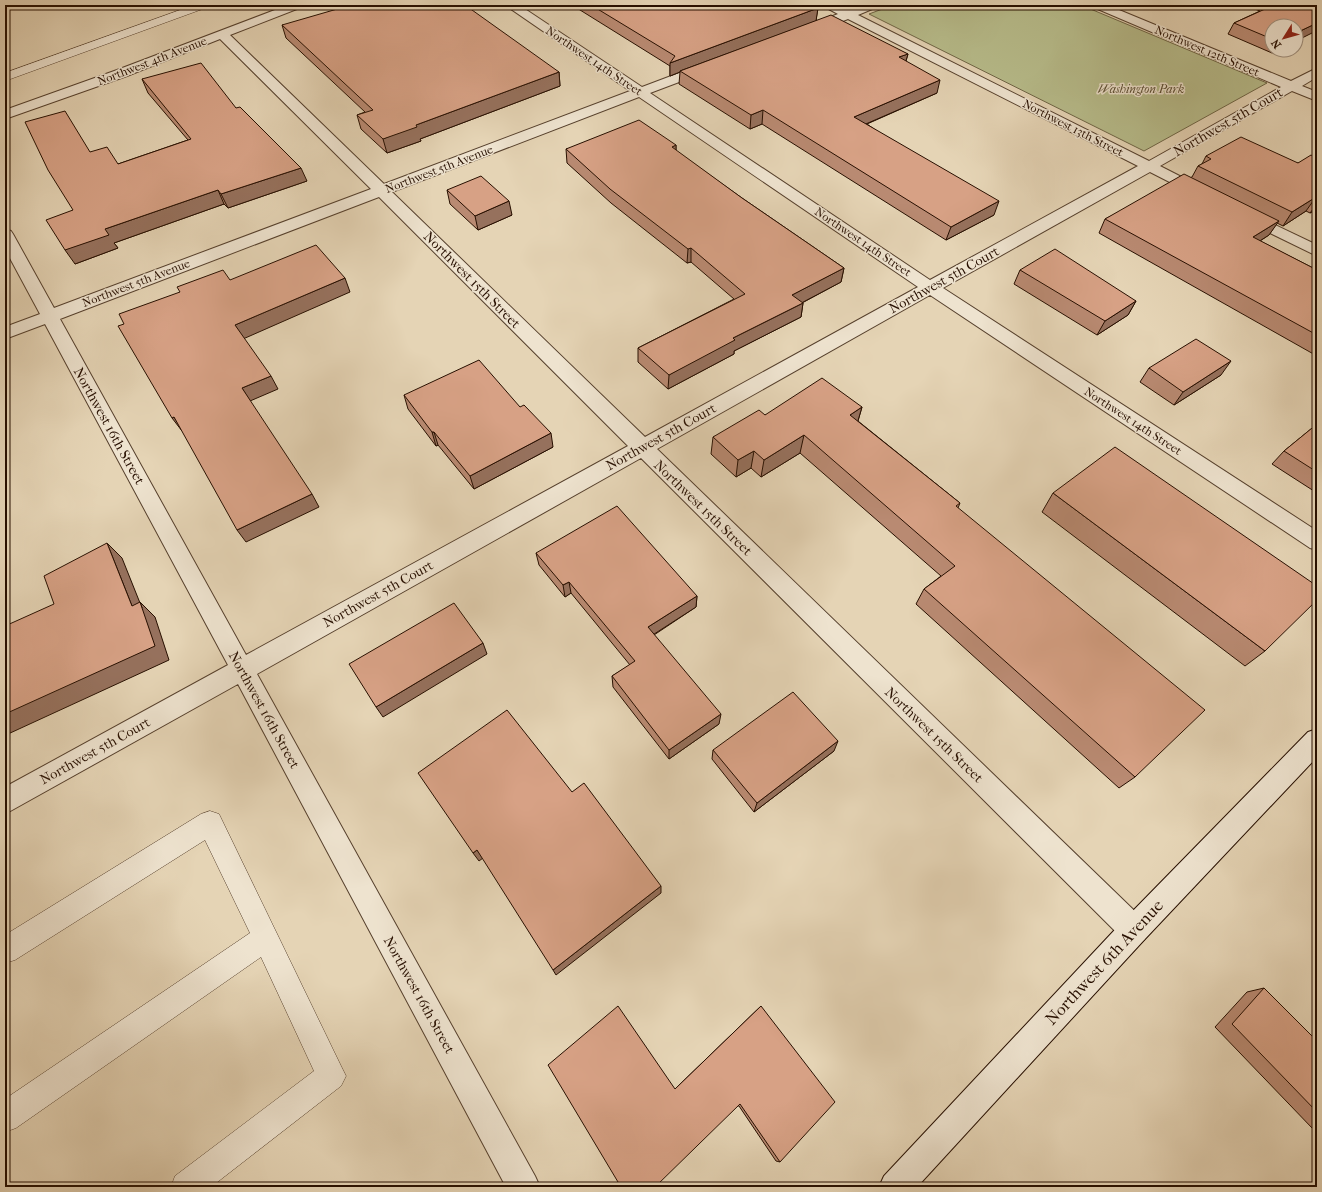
<svg xmlns="http://www.w3.org/2000/svg" width="1322" height="1192" viewBox="0 0 1322 1192" font-family="'IM FELL French Canon',serif">
  <rect width="100%" height="100%" fill="#e5d4b5"/>
  <filter id="stains"><feTurbulence type="fractalNoise" baseFrequency=".005" numOctaves="4"/><feColorMatrix values="0 0 0 0 .2 0 0 0 0 .09 0 0 0 0 .02 0 0 0 .5 -.17"/></filter>
  <radialGradient id="worn" r=".72"><stop offset=".6" stop-color="#630" stop-opacity="0"/><stop offset="1" stop-color="#630" stop-opacity=".3"/></radialGradient>
  <path fill="#b7bc8b" stroke="#6f6646" d="M893,5h188l186,78 -123,68 -275,-137z"/>
  <g fill="none" stroke-linecap="round" stroke-linejoin="round">
    <g stroke="#56402d" stroke-width="1">
      <g id="lane">
        <path d="M194,5h16l-2,2 -203,74v-8z"/>
        <path d="M210,811l9,3 122,252 5,10 -5,10 -130,101h-40l4,-11 139,-105 -53,-114 -245,171 -11,4v-33l245,-166 -45,-93 -190,120 -10,3v-28l196,-121z"/>
      </g>
    </g>
    <g stroke="#56402d" stroke-width="2">
      <g id="street">
        <path d="M288,5h16l-2,2 -72,28 154,149 246,-93 -125,-86h14l123,82 61,-23h8l2,3 -2,3 -61,23 280,187 208,-114 -290,-147 -33,13h-8l-2,-3 2,-3 31,-12 -13,-7 -2,-2h15l11,5 14,-5h16l-2,2 -19,8 291,146 132,-74 -188,-80 -2,-2h16l184,76 26,-13v9l-15,9 15,6v9l-25,-10 -132,75 47,24 2,3 -2,3 -5,1 -5,-1 -47,-24 -207,116 374,243v19l-7,-2 -380,-253 -273,154 487,471 4,10 -4,10 -10,4 -10,-4 -483,-482 -384,216 278,502 5,11h-34l-268,-503 -233,130v-27l223,-122 -183,-341 -40,15v-12l35,-13 -35,-65v-20l6,2 2,3 41,74 317,-119 -151,-150 -93,37 -122,43v-9l112,-40zM639,97l279,190 -273,150 -253,-245zM379,197l249,249 -382,209 -186,-336z"/>
        <path d="M1246,211l71,34v11l-76,-37 -3,-3 3,-3z"/>
      </g>
    </g>
    <g stroke="#270f00" stroke-width="2">
      <path id="secondary" d="M1317,729v28l-173,183 -227,247h-38l5,-11 240,-256 184,-188z"/>
    </g>
    <use href="#lane" fill="#eee3cf" fill-rule="evenodd"/>
    <use href="#street" fill="#eee3cf" fill-rule="evenodd"/>
    <use href="#secondary" fill="#eee3cf" fill-rule="evenodd"/>
  </g>
  <g fill="#b98a72" stroke="#270f00">
    <path d="M572,5h240l6,3 -2,12 92,34 -2,7 31,32 -70,31 127,91 -48,25 -184,-116 -12,5 -71,-45 1,-12 -10,4v-10z"/>
    <path d="M1244,5h73v28l-3,-1 -42,-6v24h5l-5,3 -44,-19 6,-11 26,-12z"/>
    <path d="M282,25l277,47 1,14 -140,53 1,2 -34,12 -26,-24 -4,-14 8,-3 -79,-74z"/>
    <path d="M142,79l94,29 71,73 -79,27 -4,-4 -110,39 4,5 -43,16 -2,-54 45,-46 70,-24 -40,-47z"/>
    <path d="M676,145v6l66,47 102,70 -3,14 -39,21h1l-2,14 -67,34v3l-66,35 -30,-27v-14l96,-49 -43,-37 -4,1 -76,-60 -44,-40 -1,-14z"/>
    <path d="M1206,156l92,7 19,-5v51l-7,4 -4,-2 -23,15 -6,-3 -8,12 -9,6 57,29v86l-218,-123 6,-14 87,-42 6,-11 4,-2z"/>
    <path d="M447,190l65,25 -34,15 -28,-26z"/>
    <path d="M1020,270l116,31 -8,14 -31,20 -83,-51z"/>
    <path d="M1149,368l72,7 -47,30 -34,-23z"/>
    <path d="M404,395l149,52 -79,42 -36,-44 -2,1 -28,-37z"/>
    <path d="M862,407l-4,14 102,82 -2,5 177,269 -16,11 -203,-184 8,-15 17,-13 -141,-123 -39,24 -10,-9 -15,9 -25,-23 2,-17 52,-22z"/>
    <path d="M1317,424v69l-45,-29 12,-13z"/>
    <path d="M1053,493l212,158 -20,15 -203,-154z"/>
    <path d="M536,553l161,43 -1,11 -42,28 65,89 -50,35 -56,-72 -1,-11 18,-11 -59,-72 -6,4 -26,-32z"/>
    <path d="M713,750l121,1 -80,61 -42,-53z"/>
    <path d="M1264,988l53,53v88h-4l-98,-102 32,-35z"/>
    <path d="M761,1006l19,156 -4,-1 -37,-55 -64,-17z"/>
  </g>
  <g fill="#96715d" stroke="#270f00">
    <path d="M818,8l-2,13 -136,50v1l-10,4v-13z"/>
    <path d="M1317,23v4l-3,5 -18,9v-8z"/>
    <path d="M1274,50h3l-5,3z"/>
    <path d="M908,54l-4,13 -5,-10z"/>
    <path d="M559,72l1,14 -140,53 1,2 -34,12 -4,-14 33,-14z"/>
    <path d="M940,80l-3,13 -85,37 2,-13z"/>
    <path d="M763,110l-1,14 -12,5 1,-14z"/>
    <path d="M676,145v14l-4,-12z"/>
    <path d="M301,168l6,13 -79,27 -7,-14z"/>
    <path d="M218,190l6,14 -110,39 4,5 -43,16 -10,-14 40,-21z"/>
    <path d="M1316,197l-10,14 -23,15 9,-14z"/>
    <path d="M509,201l3,14 -34,15 -3,-14z"/>
    <path d="M999,201l-5,14 -48,25 5,-13z"/>
    <path d="M1317,204v5l-7,4z"/>
    <path d="M1279,221l-10,14 -25,16 9,-14z"/>
    <path d="M691,248v14l-4,1 1,-14z"/>
    <path d="M844,268l-3,14 -51,27 2,-14z"/>
    <path d="M345,278l5,14 -107,47 -8,-14z"/>
    <path d="M1136,301l-8,14 -31,20 8,-14z"/>
    <path d="M803,303l-2,14 -67,34v3l-66,35 1,-14 64,-37z"/>
    <path d="M1231,361l-10,14 -47,30 9,-13z"/>
    <path d="M271,376l7,13 -28,12 -8,-13z"/>
    <path d="M862,407l-5,17 -7,-9z"/>
    <path d="M174,417l10,14h-2l-10,-13z"/>
    <path d="M432,432h2l4,13 -2,1z"/>
    <path d="M551,433l2,14 -79,42 -4,-13z"/>
    <path d="M804,435l-4,18 -39,24 3,-17z"/>
    <path d="M754,451l-3,17 -15,9 2,-17z"/>
    <path d="M312,494l7,13 -73,35 -9,-12z"/>
    <path d="M107,543l15,15 20,50 -2,-6 15,15 14,43 -161,74 -3,-2v-18l127,-108z"/>
    <path d="M569,582l2,11 -6,4 -2,-12z"/>
    <path d="M697,596l-1,11 -48,31v-11z"/>
    <path d="M483,643l4,11 -104,63 -7,-10z"/>
    <path d="M721,714l-2,10 -50,35v-9z"/>
    <path d="M838,741l-4,10 -80,61 3,-9z"/>
    <path d="M477,850l6,8 -4,3 -6,-8z"/>
    <path d="M661,886v7l-105,82 -3,-5z"/>
  </g>
  <g fill="#d7a185" stroke="#270f00">
    <path d="M351,5h114l94,67 -143,53 1,2 -34,12 -26,-24 16,-5 -91,-85z"/>
    <path d="M591,5h221l6,3 -148,55 5,-7z"/>
    <path d="M1274,5h43v18l-21,10v-7h-24v13l-38,-16z"/>
    <path d="M831,15l77,39 -9,3 41,23 -86,37 145,84 -48,26 -188,-117 -12,5 -71,-44z"/>
    <path d="M201,63l35,45 4,-1 61,61 -80,26 -3,-4 -113,39 4,6 -44,15 -19,-30 27,-10 -25,-40 -23,-48 40,-11 25,41 17,-5 11,17 73,-25 -49,-60z"/>
    <path d="M639,120l37,25 -4,2 70,51 102,70 -52,27 11,8 -70,35 2,2 -66,35 -31,-27 107,-54 -54,-46 -3,1 -78,-60 -44,-40z"/>
    <path d="M1241,137l57,26 13,-8 6,3v40l-1,-1 -24,15 -94,-46 13,-7 -5,-3z"/>
    <path d="M1184,174l95,47 -26,16 64,33v65l-212,-116z"/>
    <path d="M481,176l28,25 -34,15 -28,-26z"/>
    <path d="M316,245l29,33 -110,47 36,51 -29,12 70,106 -75,36 -63,-113 -2,1 -54,-92 6,-2 -5,-10 61,-22 -3,-5 46,-17 7,10z"/>
    <path d="M1055,249l81,52 -31,20 -85,-51z"/>
    <path d="M1196,339l35,22 -48,31 -34,-24z"/>
    <path d="M479,360l41,47 4,-2 27,28 -81,43 -36,-44h-2l-28,-37z"/>
    <path d="M822,378l40,29 -12,8 110,88 -4,3 249,204 -70,67 -211,-188 31,-23 -151,-131 -40,25 -10,-9 -16,9 -25,-23 46,-27 6,5z"/>
    <path d="M1317,424v48l-33,-21z"/>
    <path d="M1115,447l202,139v14l-52,51 -212,-158z"/>
    <path d="M617,506l80,90 -49,31 73,87 -52,36 -57,-74 23,-15 -66,-79 -6,3 -27,-32z"/>
    <path d="M107,543l25,63 8,-4 15,44 -150,68v-88l49,-22 -10,-28z"/>
    <path d="M454,603l29,40 -107,64 -27,-43z"/>
    <path d="M793,692l45,49 -81,62 -44,-53z"/>
    <path d="M507,710l65,82 12,-9 77,103 -108,84 -76,-120 -4,3 -55,-80z"/>
    <path d="M1264,988l53,53v71l-85,-88z"/>
    <path d="M618,1006l57,83 86,-83 74,96 -55,60 -40,-58 -85,83h-34l-73,-122z"/>
  </g>
  <g text-anchor="middle" dominant-baseline="central" stroke-width="3" stroke-linejoin="round" paint-order="stroke">
    <g font-size="12" fill="#270f00" stroke="#eee3cf">
      <text transform="translate(1207 51) rotate(23)">Northwest 12th Street</text>
      <text transform="translate(152 61) rotate(-21)">Northwest 4th Avenue</text>
      <text transform="translate(594 61) rotate(34)">Northwest 14th Street</text>
      <text transform="translate(1073 128) rotate(27)">Northwest 13th Street</text>
      <text transform="translate(439 169) rotate(-21)">Northwest 5th Avenue</text>
      <text transform="translate(863 242) rotate(34)">Northwest 14th Street</text>
      <text transform="translate(136 283) rotate(-21)">Northwest 5th Avenue</text>
      <text transform="translate(1133 421) rotate(33)">Northwest 14th Street</text>
    </g>
    <g font-size="12" font-style="italic" fill="#594c31" stroke="#eee3cf">
      <text x="1141" y="89">Washington Park</text>
    </g>
    <g font-size="14" fill="#270f00" stroke="#eee3cf">
      <text transform="translate(1228 122) rotate(-30)">Northwest 5th Court</text>
      <text transform="translate(472 280) rotate(45)">Northwest 15th Street</text>
      <text transform="translate(944 280) rotate(-29)">Northwest 5th Court</text>
      <text transform="translate(109 426) rotate(61)">Northwest 16th Street</text>
      <text transform="translate(661 437) rotate(-29)">Northwest 5th Court</text>
      <text transform="translate(703 508) rotate(44)">Northwest 15th Street</text>
      <text transform="translate(378 594) rotate(-29)">Northwest 5th Court</text>
      <text transform="translate(264 710) rotate(61)">Northwest 16th Street</text>
      <text transform="translate(934 735) rotate(44)">Northwest 15th Street</text>
      <text transform="translate(95 751) rotate(-29)">Northwest 5th Court</text>
      <text transform="translate(419 995) rotate(61)">Northwest 16th Street</text>
    </g>
    <g font-size="17" fill="#270f00" stroke="#eee3cf">
      <text transform="translate(1104 962) rotate(-47)">Northwest 6th Avenue</text>
    </g>
  </g>
  <rect width="1322" height="1192" fill="none" stroke="#e5d4b5" stroke-width="20"/>
  <rect x="6" y="6" width="1310" height="1180" fill="none" stroke="#270f00" stroke-width="2"/>
  <rect x="10" y="10" width="1302" height="1172" fill="none" stroke="#270f00"/>
  <g transform="translate(1284 38) rotate(233)"><circle r="19" fill="#eee3cf" stroke="#9e8e7c"/>
  <path d="M0-3L7 15L0 10L-7 15Z" fill="#8f2418"/>
  <text y="-6" font-size="11" font-weight="bold" text-anchor="middle" fill="#270f00">N</text>
  </g>
  <rect width="100%" height="100%" filter="url(#stains)"/>
  <rect width="100%" height="100%" fill="url(#worn)"/>
</svg>
